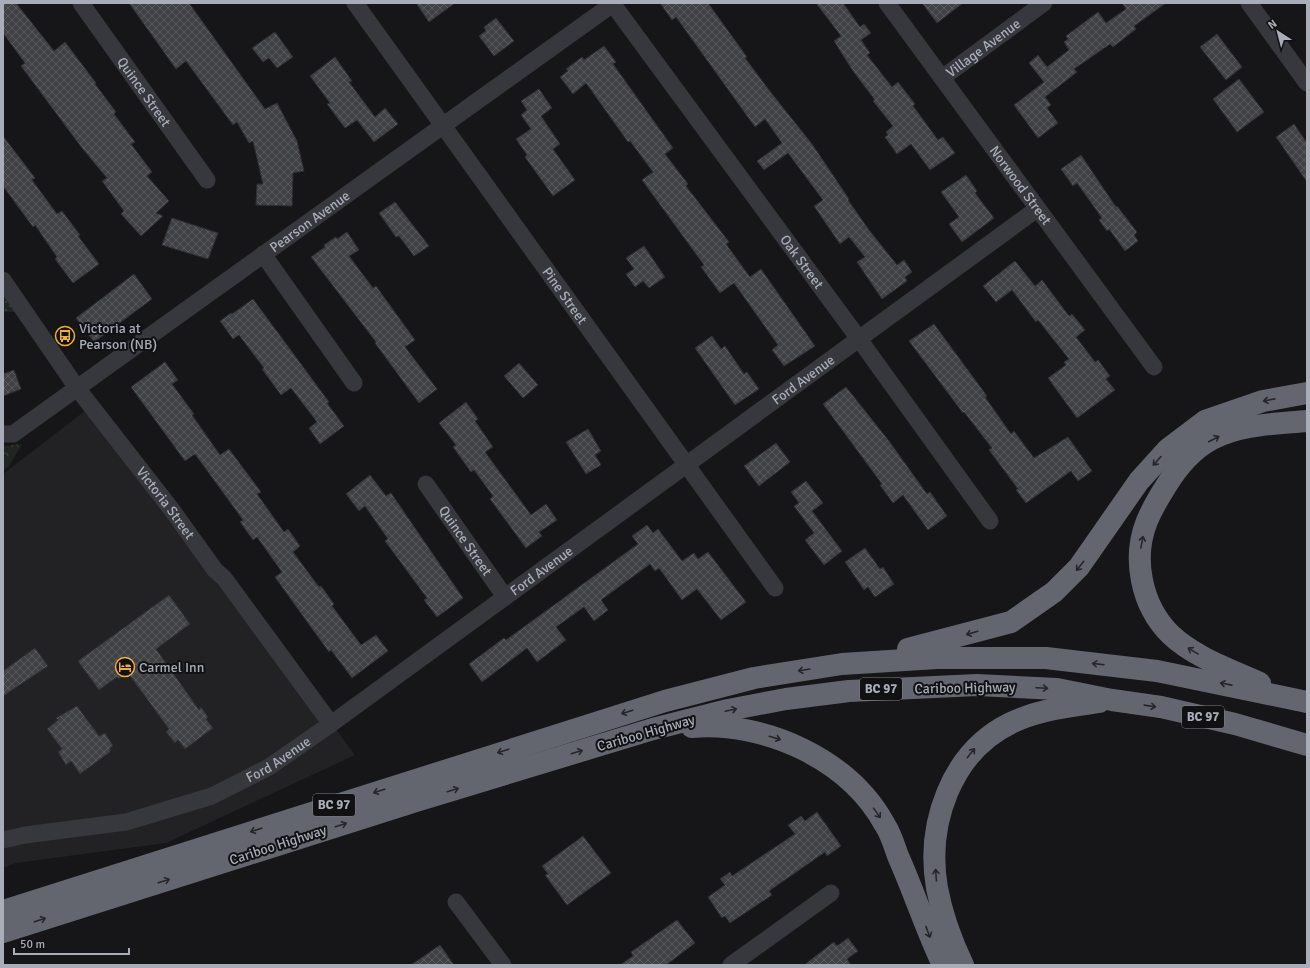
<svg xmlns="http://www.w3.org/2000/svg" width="1310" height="968" viewBox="0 0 1310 968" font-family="Signika,sans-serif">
  <defs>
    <pattern id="forest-crowns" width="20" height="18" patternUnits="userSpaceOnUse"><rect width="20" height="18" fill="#1e261f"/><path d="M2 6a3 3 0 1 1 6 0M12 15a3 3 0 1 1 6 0" fill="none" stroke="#3c433d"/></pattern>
    <pattern id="park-dots" width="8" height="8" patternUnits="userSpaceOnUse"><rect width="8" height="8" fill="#1e261f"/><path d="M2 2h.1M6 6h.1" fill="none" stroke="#3c433d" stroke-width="1.8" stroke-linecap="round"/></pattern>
    <pattern id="building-cross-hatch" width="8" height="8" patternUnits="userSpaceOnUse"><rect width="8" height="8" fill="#404145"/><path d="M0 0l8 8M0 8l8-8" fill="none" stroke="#595a5e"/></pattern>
  </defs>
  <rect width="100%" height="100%" fill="#161618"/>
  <path fill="#222225" d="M94,404l261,351 -189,88 -150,20 -13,5v-394z"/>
  <path fill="url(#forest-crowns)" d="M22,444l-13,22 -6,5v-25z"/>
  <path fill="url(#park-dots)" d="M3,275l27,37h-27z"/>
  <g fill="url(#building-cross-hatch)" stroke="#303034">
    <path d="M3,3h13l38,48 11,-9 31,41 -1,1 21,28 -2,2 21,28 -4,2 21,28 -5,4 22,25 -13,12 7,3 -22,20 -20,-22 3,-3 -22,-30 5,-3 -25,-30 -61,-82 4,-3 -22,-30z"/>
    <path d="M129,3h60l76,106 12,-6 20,38 7,30 -11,2 -1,33 -36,-1 1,-21h6l-10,-43 -4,2 -12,-21 -4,3 -47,-64 -10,8z"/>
    <path d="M416,3h39l-26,19z"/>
    <path d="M660,3h48l39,54 -2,1 24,32 43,54 37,55 -1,1 21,30 28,35 7,-5 8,12 -7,5 2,4 -25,18 -25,-37 8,-5 -16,-20 -9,7 -26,-38 9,-6 -35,-47 -24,17 -7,-9 25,-18 -17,-24 -10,8 -79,-110 -4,3z"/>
    <path d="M816,3h27l17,24 4,-3 7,9 -10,7 9,13 -3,2 25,32 6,-5 17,22 -2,2 25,34 5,-3 12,16 -25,17 -19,-26 -14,10 -12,-17 3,-2 -2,-3 7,-6 -20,-25 2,-1 -22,-29 -19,-30 7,-5z"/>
    <path d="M922,3h41l-26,20z"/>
    <path d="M1122,3h44l-32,23 2,3 -23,18 -3,-3 -36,25 3,3 -32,25 6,8 -4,3 11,15 -20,15 -24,-33 30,-23 -15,-19 9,-8 9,12 22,-17 -5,-8 4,-3 -2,-3 32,-24 8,11 20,-14z"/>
    <path d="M496,18l18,23 -20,15 -15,-20 7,-5 -2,-4z"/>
    <path d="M275,32l18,25 -16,11 -8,-10 -6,4 -11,-14z"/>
    <path d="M1217,34l25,33 -16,13 -26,-33z"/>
    <path d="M604,46l12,16 -3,2 60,84 -8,6 23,30 -2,2 43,56 -3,2 24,33 11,-8 54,77 -31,20 -12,-16 6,-5 -44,-62 -14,10 -19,-26 3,-2 -62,-85 11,-8 -23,-31 -2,1 -42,-59 -13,11 -13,-17 8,-6 -2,-2 16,-12 2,3z"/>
    <path d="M335,57l17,24 -3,1 26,35 10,-9 13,16 -24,18 -17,-22 -12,8 -18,-24 3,-1 -20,-27z"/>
    <path d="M1239,79l25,33 -27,20 -24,-33z"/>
    <path d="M539,89l13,19 -11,8 19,28 -7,5 22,31 -22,16 -28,-39 2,-2 -11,-16 15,-10 -10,-14 6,-5 -6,-9z"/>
    <path d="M1294,124l13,19v39l-31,-45z"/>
    <path d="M3,136l32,42 -3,2 25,34 5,-3 18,24 -2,1 21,28 -26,19 -18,-24 2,-2 -22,-32 -2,2 -30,-41z"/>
    <path d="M1081,155l35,52 1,-1 20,26 -3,3 4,6 -13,10 -16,-22 -2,2 -8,-11 3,-2 -25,-35 -4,3 -12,-17z"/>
    <path d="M966,175l11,16 -2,2 19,25 -32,24 -13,-18 10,-7 -18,-25z"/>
    <path d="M395,202l34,44 -15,10 -15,-20 -3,1 -17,-24z"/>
    <path d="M172,218l46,15 -10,26 -46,-14z"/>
    <path d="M347,232l12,18 -10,6 24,32 3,-2 39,54 -10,7 32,42 -18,14 -44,-60 1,-1 -65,-85 14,-10 -1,-2 12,-8 1,2z"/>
    <path d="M644,246l21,31 -16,11 -6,-7 -8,6 -9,-13 8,-5 -8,-11z"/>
    <path d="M1015,261l20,25 7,-6 27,36 3,-2 13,16 -9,7 19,25 3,-2 12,16 -4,3 9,11 -38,28 -29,-40 18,-13 -2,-3 5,-3 -31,-39 -2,2 -24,-32 -16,12 -13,-16z"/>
    <path d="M134,274l18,25 -58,43 -18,-24z"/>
    <path d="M253,299l76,103 -2,1 17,23 -24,18 -11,-16 8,-6 -26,-34 -10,7 -19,-26 2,-1 -25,-33 -6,4 -13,-18 11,-8 1,1z"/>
    <path d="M934,324l53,72 -2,1 26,37 3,-3 20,27 34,-21 24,34 -14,10 -7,-10 -45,32 -10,-13 2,-1 -29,-39 3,-2 -28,-36 -1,1 -54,-72z"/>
    <path d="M712,336l9,13 4,-3 19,28 3,-2 12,17 -24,16 -40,-57z"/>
    <path d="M165,362l13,18 -6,4 22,30 -2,1 28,40 9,-6 32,43 -4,2 27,38 4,-3 12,17 -7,6 26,35 2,-1 13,18 -2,2 29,39 15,-10 12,16 -36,27 -21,-28 -2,2 -34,-47 -20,-28 7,-5 -25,-35 -4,3 -13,-18 3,-2 -48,-66 -10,7 -54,-74z"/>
    <path d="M519,363l19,22 -15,13 -19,-22z"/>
    <path d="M14,370l7,19 -18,7v-22z"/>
    <path d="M846,387l43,54 38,53 3,-2 17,24 -19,14 -25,-35 -10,8 -13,-18 2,-1 -59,-80z"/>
    <path d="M466,402l12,17 -3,2 18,26 -8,5 46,63 15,-11 11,16 -18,12 3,4 -16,12 -36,-49 3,-3 -19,-26 -3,2 -18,-25 3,-2 -17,-22z"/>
    <path d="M588,429l13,22 -6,4 6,10 -15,9 -20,-32z"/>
    <path d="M776,443l14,19 -31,24 -15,-20z"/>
    <path d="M370,475l16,21 5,-3 72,105 -26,19 -13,-17 3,-2 -42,-57 3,-2 -23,-33 -6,5 -13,-17z"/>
    <path d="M806,481l17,22 -11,8 30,40 -18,14 -19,-25 9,-7 -20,-27 5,-3 -8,-11z"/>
    <path d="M647,525l6,8 5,-4 24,32 12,-8 4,6 10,-7 38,50 -25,18 -24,-31 -15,11 -23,-32 -4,3 -5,-7 -49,36 7,10 -14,11 -10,-14 -28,20 10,13 -29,22 -10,-14 -45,34 -13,-18 35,-26 2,2 132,-96 -6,-8z"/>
    <path d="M865,548l15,21 3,-2 11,17 -19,13 -7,-10 -4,3 -19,-28z"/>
    <path d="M169,595l21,29 -34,25 43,61 2,-3 7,10 -2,2 7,9 -28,21 -7,-9 -3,3 -9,-11 3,-3 -41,-56 -10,6 -1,-2 -18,13 -21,-29z"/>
    <path d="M35,648l13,18 -45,30v-25z"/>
    <path d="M77,706l22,30 6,-3 8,13 -3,2v4l-30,22 -9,-13 -5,4 -8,-13 4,-3 -15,-20 11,-9 -2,-2z"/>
    <path d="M817,812l24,34 -14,10 -2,-4 -56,39 3,4 -42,28 -5,-7 -3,2 -14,-21 17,-12 -5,-6 10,-7 2,4 63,-42 -7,-9 13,-9 4,5z"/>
    <path d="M583,836l28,37 -44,32 -22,-30 3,-1 -6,-8z"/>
    <path d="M677,920l18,23 -29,22h-46l13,-9 -2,-4z"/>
    <path d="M848,938l10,13 -11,8 4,6h-47l30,-23 3,4z"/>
    <path d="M440,945l14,20h-43z"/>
  </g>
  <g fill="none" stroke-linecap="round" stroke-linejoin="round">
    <g stroke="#37383d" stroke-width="17">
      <path id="s1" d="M81,3l126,177"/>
      <path id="s2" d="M355,3l420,585"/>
      <path id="s3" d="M612,3l247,336 131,182"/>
      <path id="s4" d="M887,3l267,364"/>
      <path d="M1249,3l58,80"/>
      <path id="s5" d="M942,78l102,-75"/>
      <path d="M263,254l91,129"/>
      <path id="s6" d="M3,280l74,108 95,122 43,60 9,8 107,146"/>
      <path id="s7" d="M3,434h10l601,-431"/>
      <path id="s8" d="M426,484l79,113"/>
      <path id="s9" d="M3,840l22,-5 101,-13 86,-26 57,-29 62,-43 706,-515"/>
      <path d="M456,902l47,63"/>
      <path d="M731,965l100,-72"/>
    </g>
    <g stroke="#63666e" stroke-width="22">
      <path d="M908,649l103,-27 43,-30 25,-25 60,-86 29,-32 37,-28 58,-20 44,-8"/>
      <path d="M1260,683c-31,-14 -66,-26 -90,-49 -29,-29 -38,-76 -23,-113 5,-12 12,-24 19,-35 11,-18 27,-37 46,-47 30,-15 62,-15 95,-18"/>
      <path d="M692,727c73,-6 157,32 193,98 6,9 9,20 13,31 16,36 28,73 45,109"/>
      <path d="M3,911l662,-210 89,-23 88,-14 95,-6h109l111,13 150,31"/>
      <path d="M3,932l413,-131 237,-72 75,-19 58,-11 63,-8 128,-6 80,4 55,11 49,7 74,17 72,21"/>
      <path d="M963,965c-12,-25 -21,-50 -26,-77 -11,-64 14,-136 74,-165 28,-14 58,-16 88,-21"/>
    </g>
  </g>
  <defs><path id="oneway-shaft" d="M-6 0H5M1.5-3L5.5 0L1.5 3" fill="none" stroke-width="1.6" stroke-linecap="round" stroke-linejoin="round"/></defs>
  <g stroke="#26262a">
    <use href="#oneway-shaft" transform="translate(1269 400) rotate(169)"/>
    <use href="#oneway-shaft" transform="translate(1214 439) rotate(-27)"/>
    <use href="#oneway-shaft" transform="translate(1157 461) rotate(132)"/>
    <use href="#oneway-shaft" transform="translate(1142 542) rotate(-79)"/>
    <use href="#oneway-shaft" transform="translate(1080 566) rotate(129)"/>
    <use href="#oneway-shaft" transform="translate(972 633) rotate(164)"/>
    <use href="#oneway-shaft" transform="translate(1193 651) rotate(-149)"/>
    <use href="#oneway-shaft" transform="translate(1098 664) rotate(-173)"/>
    <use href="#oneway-shaft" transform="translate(804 670) rotate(171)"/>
    <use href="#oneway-shaft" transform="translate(1226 684) rotate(-169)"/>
    <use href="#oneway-shaft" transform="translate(1042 688) rotate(3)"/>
    <use href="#oneway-shaft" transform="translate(1150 706) rotate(8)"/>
    <use href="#oneway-shaft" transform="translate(731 710) rotate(-12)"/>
    <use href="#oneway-shaft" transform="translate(627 712) rotate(163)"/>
    <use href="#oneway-shaft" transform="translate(775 738) rotate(16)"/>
    <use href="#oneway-shaft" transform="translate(503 751) rotate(162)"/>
    <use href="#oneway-shaft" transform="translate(577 752) rotate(-17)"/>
    <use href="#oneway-shaft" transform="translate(971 753) rotate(-51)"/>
    <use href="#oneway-shaft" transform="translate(453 790) rotate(-17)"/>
    <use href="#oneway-shaft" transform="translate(379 791) rotate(162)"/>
    <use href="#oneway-shaft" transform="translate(877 813) rotate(55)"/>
    <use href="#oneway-shaft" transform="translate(341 825) rotate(-18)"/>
    <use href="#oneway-shaft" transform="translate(256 830) rotate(162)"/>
    <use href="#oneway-shaft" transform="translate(936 875) rotate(-94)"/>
    <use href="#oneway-shaft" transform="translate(164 881) rotate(-18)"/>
    <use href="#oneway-shaft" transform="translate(40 920) rotate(-18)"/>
    <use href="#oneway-shaft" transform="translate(928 932) rotate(69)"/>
  </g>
  <defs>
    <g id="bus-ring" transform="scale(1)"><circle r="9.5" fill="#111113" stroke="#f2b134" stroke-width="1.5"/><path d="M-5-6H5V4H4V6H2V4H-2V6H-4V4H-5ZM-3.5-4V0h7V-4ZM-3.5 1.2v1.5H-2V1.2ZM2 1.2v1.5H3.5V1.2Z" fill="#f2b134"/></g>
    <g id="hotel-ring" transform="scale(1)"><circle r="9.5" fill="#111113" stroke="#f2b134" stroke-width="1.5"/><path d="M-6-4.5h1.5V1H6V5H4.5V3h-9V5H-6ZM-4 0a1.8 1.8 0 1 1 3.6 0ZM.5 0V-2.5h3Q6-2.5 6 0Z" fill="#f2b134"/></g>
  </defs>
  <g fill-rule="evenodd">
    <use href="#bus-ring" x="65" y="336"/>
    <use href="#hotel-ring" x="125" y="667"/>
  </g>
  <g text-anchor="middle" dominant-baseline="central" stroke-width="4" stroke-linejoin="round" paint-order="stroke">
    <g fill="#111113" stroke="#7b7e86" stroke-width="1">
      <rect x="860" y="678" width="42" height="22" rx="3"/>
      <rect x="1182" y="706" width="42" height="22" rx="3"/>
      <rect x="313" y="794" width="42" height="22" rx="3"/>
    </g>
    <g font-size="13" font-weight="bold" fill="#a8adb8">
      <text x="881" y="689">BC 97</text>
      <text x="1203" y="717">BC 97</text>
      <text x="334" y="805">BC 97</text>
    </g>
    <g font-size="14" fill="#a8adb8" stroke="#111113">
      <text stroke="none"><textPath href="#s5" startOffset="51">Village Avenue</textPath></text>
      <text stroke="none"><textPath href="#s1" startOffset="109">Quince Street</textPath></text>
      <text stroke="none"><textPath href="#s4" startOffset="226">Norwood Street</textPath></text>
      <text stroke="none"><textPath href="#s7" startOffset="375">Pearson Avenue</textPath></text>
      <text stroke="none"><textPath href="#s3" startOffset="321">Oak Street</textPath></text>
      <text stroke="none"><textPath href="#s2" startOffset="360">Pine Street</textPath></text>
      <text stroke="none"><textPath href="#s9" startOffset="938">Ford Avenue</textPath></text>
      <text stroke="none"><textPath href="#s6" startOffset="276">Victoria Street</textPath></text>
      <text stroke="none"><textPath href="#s8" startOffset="69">Quince Street</textPath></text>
      <text stroke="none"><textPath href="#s9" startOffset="614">Ford Avenue</textPath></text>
      <text transform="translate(965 688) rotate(-1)">Cariboo Highway</text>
      <text transform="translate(646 733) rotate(-16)">Cariboo Highway</text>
      <text stroke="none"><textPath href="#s9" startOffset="290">Ford Avenue</textPath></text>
      <text transform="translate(278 845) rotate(-18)">Cariboo Highway</text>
    </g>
    <g font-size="14" fill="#a8adb8" stroke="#111113" text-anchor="start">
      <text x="79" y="328">Victoria at<tspan x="79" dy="16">Pearson (NB)</tspan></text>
      <text x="139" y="667">Carmel Inn</text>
    </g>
  </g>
  <rect width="1310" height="968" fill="none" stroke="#a8adb8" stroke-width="8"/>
  <g transform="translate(1278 32) rotate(324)" stroke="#111113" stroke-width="3" paint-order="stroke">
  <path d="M0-3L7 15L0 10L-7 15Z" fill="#a8adb8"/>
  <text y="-6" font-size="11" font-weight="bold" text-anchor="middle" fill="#a8adb8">N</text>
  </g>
  <path d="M14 948v6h115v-6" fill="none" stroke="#a8adb8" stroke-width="2"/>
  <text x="20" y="948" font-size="12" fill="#a8adb8" stroke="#111113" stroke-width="3" paint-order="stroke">50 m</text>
</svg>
